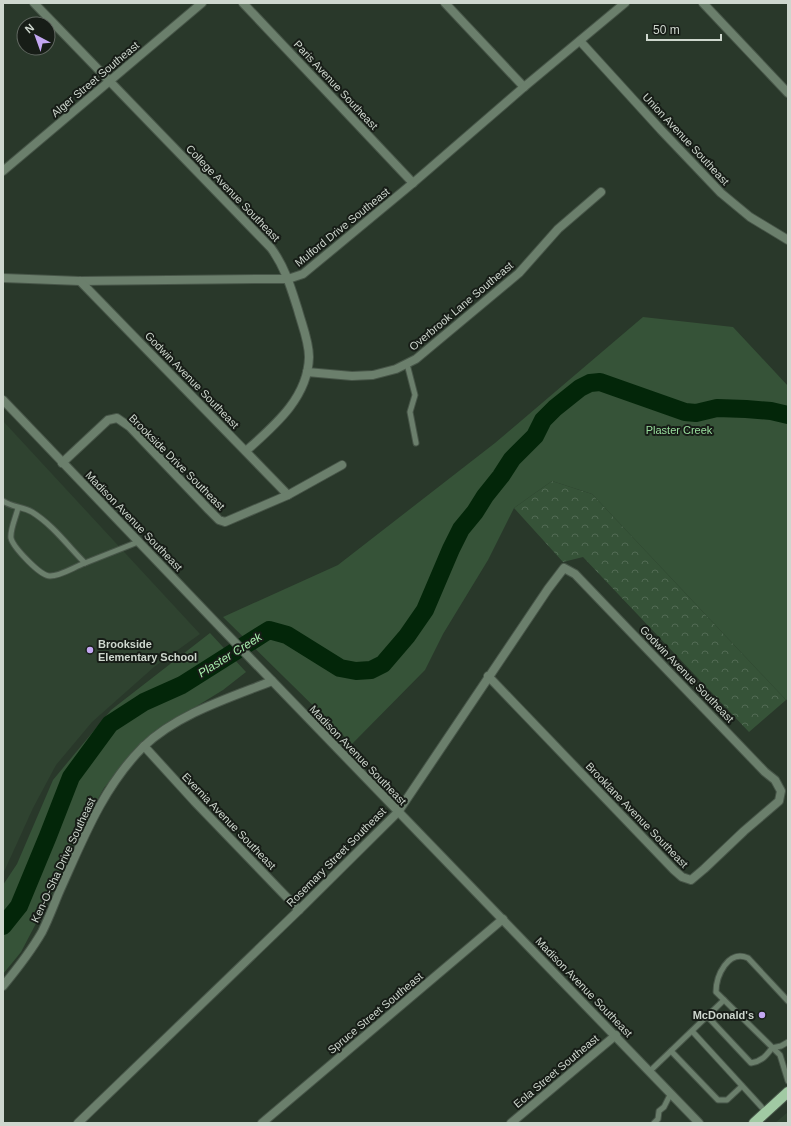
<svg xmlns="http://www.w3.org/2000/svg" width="791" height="1126" viewBox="0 0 791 1126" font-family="Arial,sans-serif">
  <defs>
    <pattern id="forest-crowns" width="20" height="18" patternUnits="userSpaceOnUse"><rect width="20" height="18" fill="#365338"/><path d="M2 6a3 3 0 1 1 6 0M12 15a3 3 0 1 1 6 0" fill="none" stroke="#526b54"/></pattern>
  </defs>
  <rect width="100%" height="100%" fill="#29382a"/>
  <g fill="#2f4330">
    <path d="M3,421l197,213 -46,33 -62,55 -36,43 -23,43 -30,66z"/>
    <path d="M788,1112v11h-13z"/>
  </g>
  <path fill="url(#forest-crowns)" d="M552,481l40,13 194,206 -37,32 -166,-175 -20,5 -49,-54z"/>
  <g fill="#365338">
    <path d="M643,317l90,10 55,59v313l-2,1 -194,-206 -40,-13 -38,27 -26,52 -45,74 -18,36 -73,74 -129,-127 115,-52 157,-122z"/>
    <path d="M210,633l36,39 -23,18 -62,38 -24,20 -33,40 -20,35 -31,68 -32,61 -18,22v-89l14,-21 36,-84 58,-70z"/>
  </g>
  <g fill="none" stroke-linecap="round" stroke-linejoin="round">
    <path stroke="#032609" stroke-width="18" d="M3,926l16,-20 29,-70 23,-59 39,-53 34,-22 38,-17 87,-55 18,5 53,33 16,3 15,-1 12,-6 24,-28 18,-26 26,-61 10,-20 14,-17 10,-16 16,-20 11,-17 23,-23 8,-16 12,-12 25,-20 10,-5 10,-1 85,30 11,1 21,-5 29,1 25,2 17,4"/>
    <g stroke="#475548" stroke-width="7">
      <g id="service">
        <path d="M407,364l8,31 -5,17 6,31"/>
        <path d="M3,501c9,6 20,6 29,11 21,13 36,34 53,51l53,-21"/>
        <path d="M18,508c-2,9 -8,21 -7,30 2,9 29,38 39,38 11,0 24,-9 35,-13"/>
        <path d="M788,1001l-40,-43c-20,-9 -32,18 -32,34l64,63 8,26"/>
        <path d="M707,1016l44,47c11,-2 15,-7 21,-15l9,-2 7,-4"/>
        <path d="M692,1031l74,81"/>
        <path d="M671,1051l47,49h9l15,-14"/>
        <path d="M650,1071l74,-71"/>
        <path d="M654,1123l4,-4 1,-8 5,-4 7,-14"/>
      </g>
    </g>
    <g stroke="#475548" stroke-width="10">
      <g id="minor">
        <path d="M34,3l237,245c14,19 20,40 27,62 4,15 11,31 11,47 -1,41 -35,69 -63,94"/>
        <path d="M243,3l170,180"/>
        <path d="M445,3l79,84"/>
        <path d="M703,3l85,90"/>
        <path d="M580,41l81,89 60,63 29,24 38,23"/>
        <path d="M3,171l199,-168"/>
        <path d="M3,278l77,3 185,-2h23l15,-5 110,-91 111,-96 101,-84"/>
        <path d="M80,281l208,214"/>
        <path d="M307,372l45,4 21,-1 23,-6 20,-10 103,-86 39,-44 43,-37"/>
        <path d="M62,463l46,-43 9,-2 13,9 79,83 10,10 6,2 63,-27 54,-30"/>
        <path d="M144,746l51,56 104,108"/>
        <path d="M3,986c14,-17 28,-35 39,-54 7,-14 12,-28 18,-42 23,-51 43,-103 83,-143 34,-33 86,-49 129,-66"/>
        <path d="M78,1123l221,-213 99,-98 150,-223 16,-21 11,6 190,198 10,8 6,11 -2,10 -35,30 -40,38 -13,11 -9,-3 -8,-7 -186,-194"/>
        <path d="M262,1123l241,-204"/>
        <path d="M511,1123l105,-88"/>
      </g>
    </g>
    <g stroke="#475548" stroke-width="10">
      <path id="tertiary" d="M3,400l220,230 476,493"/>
    </g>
    <g stroke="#475548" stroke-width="12">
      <path id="primary" d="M754,1123l34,-31"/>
    </g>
    <use href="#service" stroke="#6b7f6c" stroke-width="5"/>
    <use href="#minor" stroke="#6b7f6c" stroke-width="8"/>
    <use href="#tertiary" stroke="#6b7f6c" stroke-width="8"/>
    <use href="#primary" stroke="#a1caa3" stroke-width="10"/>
  </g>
  <g fill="#c3a7f2" stroke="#171d17" stroke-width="1.5">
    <circle cx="90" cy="650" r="4"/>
    <circle cx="762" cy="1015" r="4"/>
  </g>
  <g text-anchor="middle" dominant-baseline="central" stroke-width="4" stroke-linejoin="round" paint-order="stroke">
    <g font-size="11" fill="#ced7ce" stroke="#171d17">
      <text transform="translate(95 79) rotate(-40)">Alger Street Southeast</text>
      <text transform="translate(336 85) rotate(47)">Paris Avenue Southeast</text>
      <text transform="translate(686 139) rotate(47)">Union Avenue Southeast</text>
      <text transform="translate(233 193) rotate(46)">College Avenue Southeast</text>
      <text transform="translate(342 227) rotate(-39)">Mulford Drive Southeast</text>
      <text transform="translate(461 306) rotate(-40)">Overbrook Lane Southeast</text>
      <text transform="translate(192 380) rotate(46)">Godwin Avenue Southeast</text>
      <text transform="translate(177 462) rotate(45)">Brookside Drive Southeast</text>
      <text transform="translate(134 521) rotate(46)">Madison Avenue Southeast</text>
      <text transform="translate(687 674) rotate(46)">Godwin Avenue Southeast</text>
      <text transform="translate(358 755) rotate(46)">Madison Avenue Southeast</text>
      <text transform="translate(637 815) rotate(46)">Brooklane Avenue Southeast</text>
      <text transform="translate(229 821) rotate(46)">Evernia Avenue Southeast</text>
      <text transform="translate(336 857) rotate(-45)">Rosemary Street Southeast</text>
      <text transform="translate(63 860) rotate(-65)">Ken-O-Sha Drive Southeast</text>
      <text transform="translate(584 987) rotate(46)">Madison Avenue Southeast</text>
      <text transform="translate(375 1013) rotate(-40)">Spruce Street Southeast</text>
      <text transform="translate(556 1071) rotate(-40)">Eola Street Southeast</text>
    </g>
    <g font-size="11" fill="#99de9e" stroke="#171d17">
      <text x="679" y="430">Plaster Creek</text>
    </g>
    <g font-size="11" font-weight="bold" fill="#ced7ce" stroke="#171d17" text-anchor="start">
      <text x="98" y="644">Brookside<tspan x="98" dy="13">Elementary School</tspan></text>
      <text x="754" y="1015" text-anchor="end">McDonald's</text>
    </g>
    <g font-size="12" font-style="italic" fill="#a8edad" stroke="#171d17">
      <text transform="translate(230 655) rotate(-32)">Plaster Creek</text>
    </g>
  </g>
  <rect width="791" height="1126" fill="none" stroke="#ced7ce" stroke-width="8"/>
  <g transform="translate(36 36) rotate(319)"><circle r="19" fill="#171d17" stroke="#606760"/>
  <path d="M0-3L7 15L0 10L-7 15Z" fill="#c3a7f2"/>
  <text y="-6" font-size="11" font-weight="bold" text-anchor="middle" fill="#ced7ce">N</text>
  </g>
  <path d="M647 34v6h74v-6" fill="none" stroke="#ced7ce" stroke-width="2"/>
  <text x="653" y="34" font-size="12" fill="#ced7ce" stroke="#171d17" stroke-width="3" paint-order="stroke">50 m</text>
</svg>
